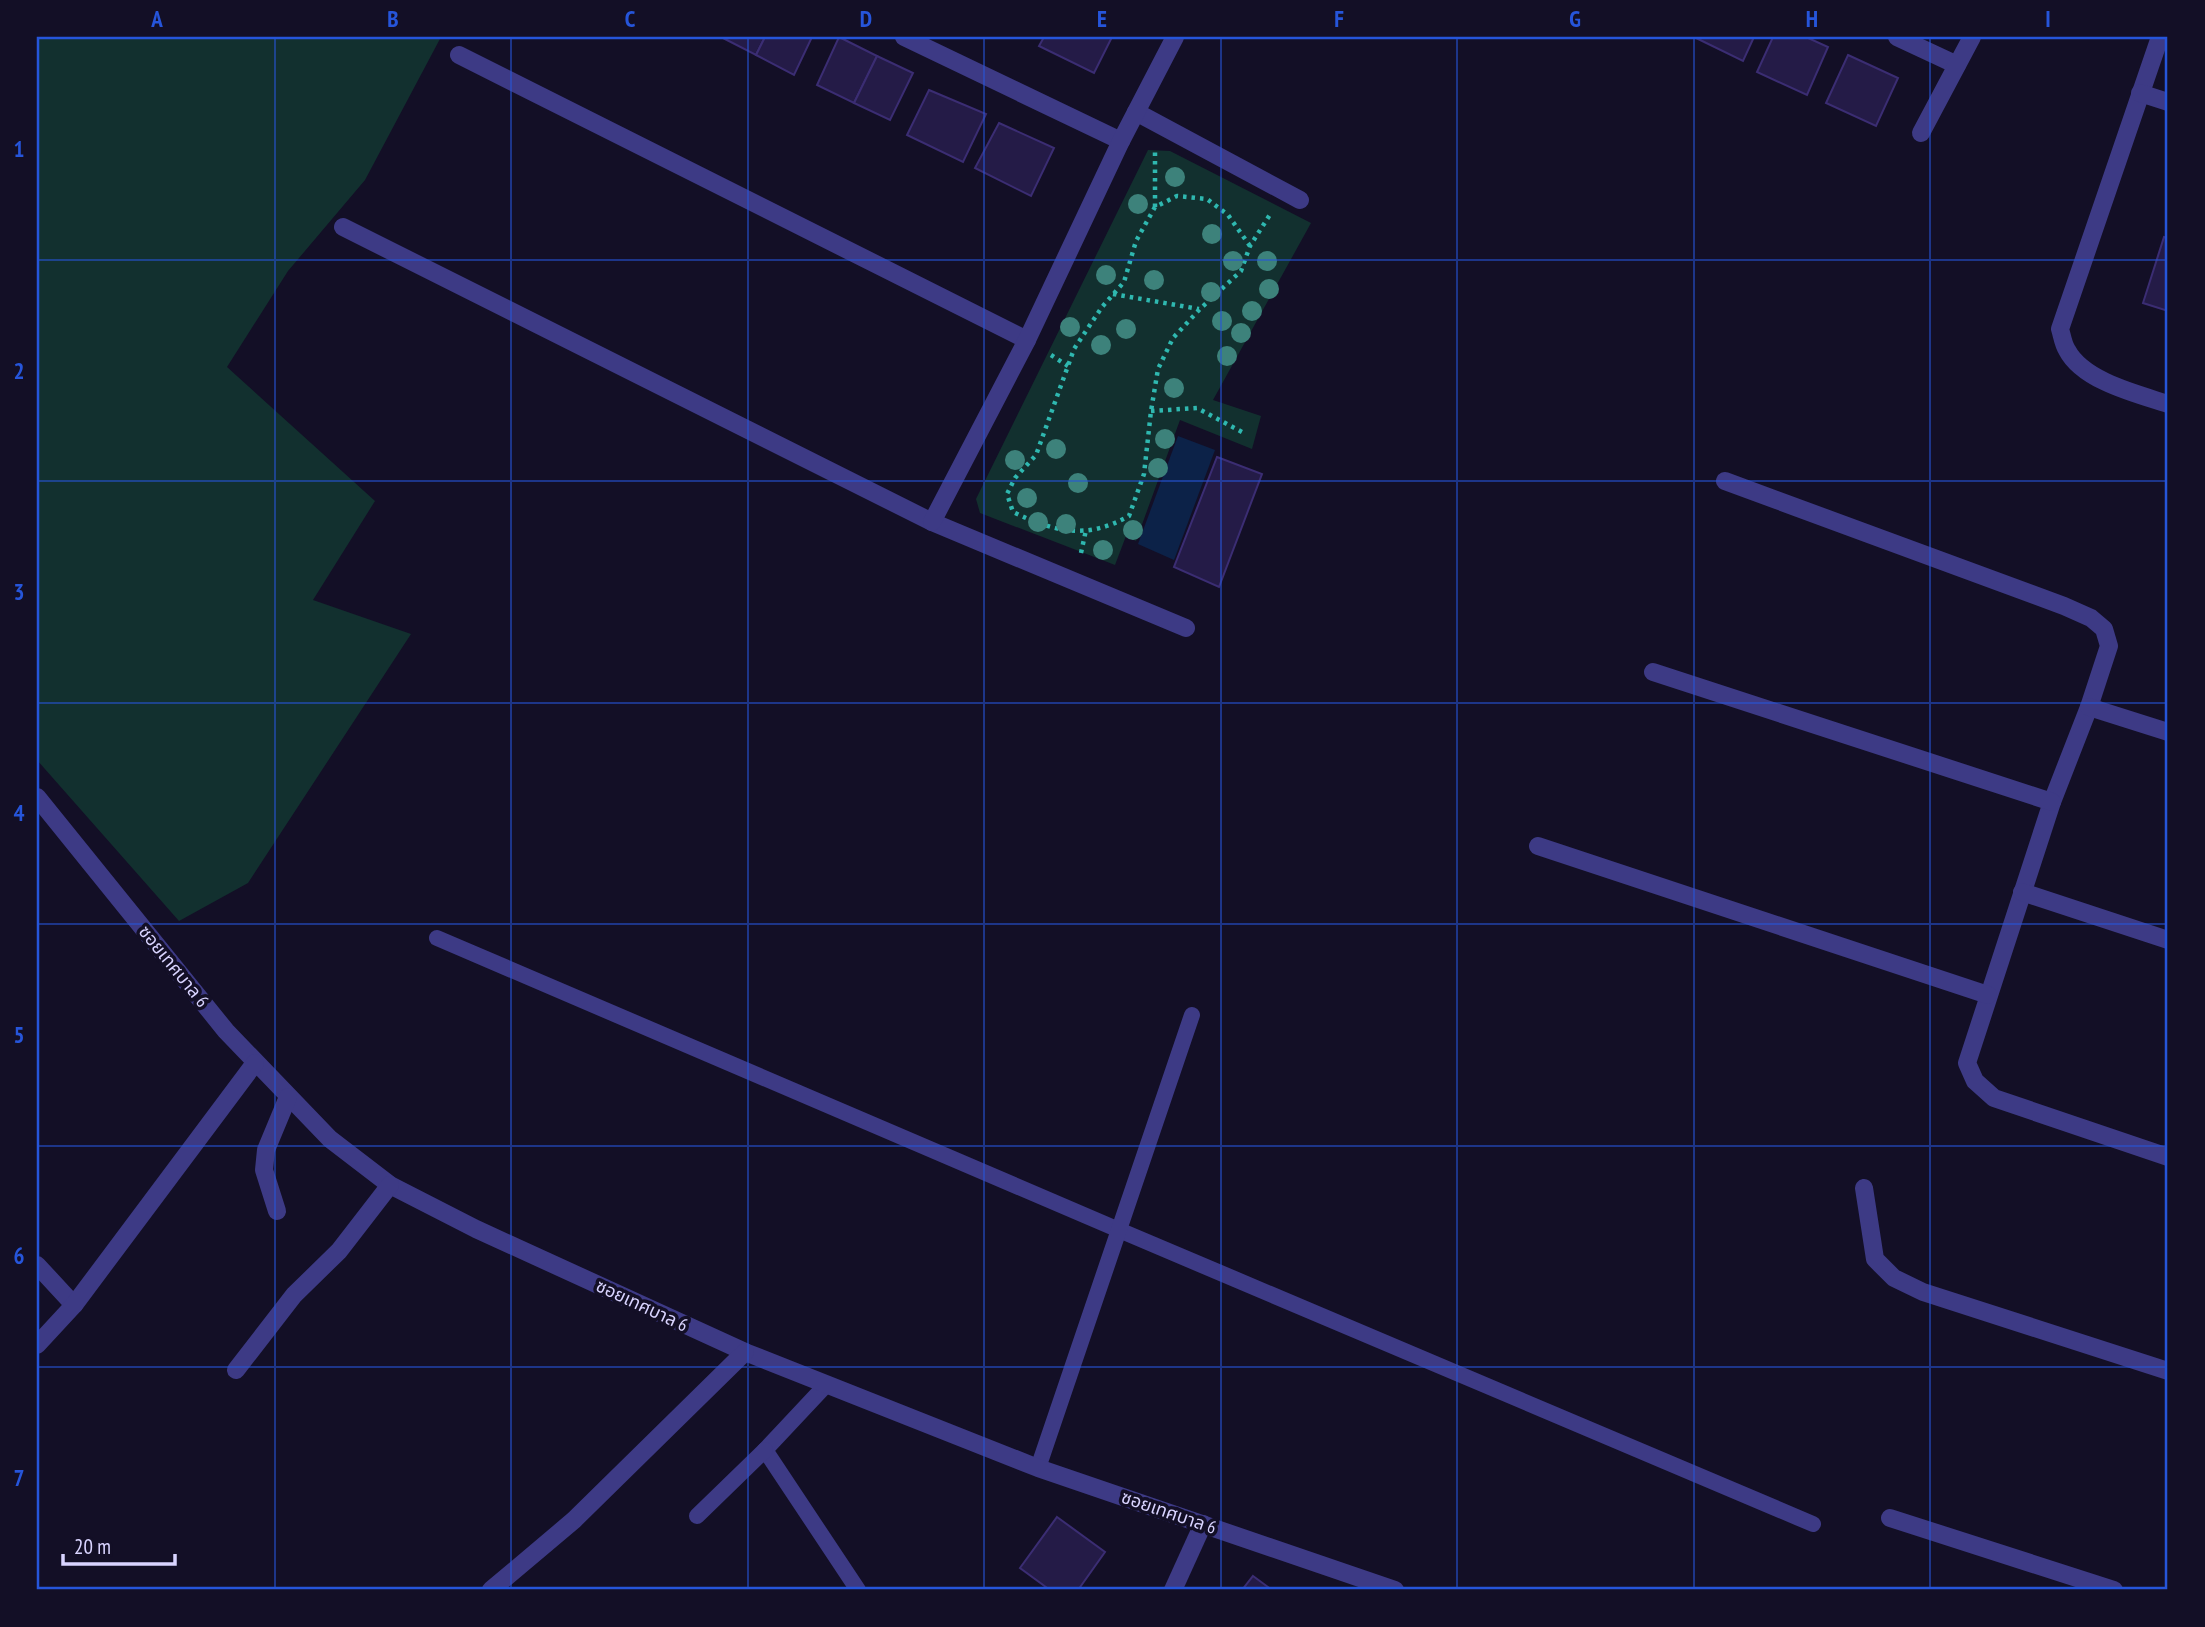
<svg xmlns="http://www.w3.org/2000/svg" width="2205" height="1627" viewBox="0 0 2205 1627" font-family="'PT Sans Narrow','Noto Sans Thai',sans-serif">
  <rect width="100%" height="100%" fill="#130f26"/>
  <g fill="#12302f">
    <path d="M37,37h404l-76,143 -77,91 -61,96 148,134 -62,99 98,34 -163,249 -69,38 -142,-161z"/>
    <path d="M1148,150l22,1 141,72 -98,177 48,16 -9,33 -72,-29 -44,121 -10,-5 -11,29 -135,-52 -4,-14z"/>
  </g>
  <path fill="#0c2248" d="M1178,436l37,14 -41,110 -36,-16z"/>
  <g fill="#241b47" stroke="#3b2d73" stroke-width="2">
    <path d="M721,37h44l-9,18z"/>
    <path d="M765,37h47l-18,38 -38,-20z"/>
    <path d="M839,37l38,19 -23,47 -37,-18z"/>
    <path d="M1044,37h68l-18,36 -55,-27z"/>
    <path d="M1694,37h60l-11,24z"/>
    <path d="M1773,37h33l22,10 -21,48 -50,-23z"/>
    <path d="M1848,55l50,23 -22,48 -50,-23z"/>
    <path d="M877,56l36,17 -23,47 -36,-17z"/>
    <path d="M929,90l57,24 -23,48 -56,-27z"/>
    <path d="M999,123l55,25 -23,48 -56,-28z"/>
    <path d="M2164,237l4,1v73l-25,-8z"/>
    <path d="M1217,457l45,17 -43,113 -45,-20z"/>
    <path d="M1057,1517l48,35 -27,38h-28l-30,-22z"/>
    <path d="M1253,1576l19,14h-30z"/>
  </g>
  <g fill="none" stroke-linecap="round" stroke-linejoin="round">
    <g stroke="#2fb8b0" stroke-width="4.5" stroke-dasharray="3.5 5" stroke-linecap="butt">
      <path d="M1155,207v-55"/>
      <path d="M1250,246l-22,-31 -21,-16 -30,-3 -22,11 -19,34 -12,41 -22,25 -28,42 -38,106 -21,23 -8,16 6,18c42,20 73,28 116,4l15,-42 7,-63 7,-42 15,-31 27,-29 41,-38 9,-25 21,-33"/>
      <path d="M1113,294l86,15"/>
      <path d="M1051,355l17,11"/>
      <path d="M1151,411l46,-3 45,24"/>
      <path d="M1081,553l5,-23"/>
    </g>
    <g stroke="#3d3a85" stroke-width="16">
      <path d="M437,938l682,292 694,294"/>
      <path d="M826,1385l-61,65 93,140"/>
      <path d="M1038,1468l154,-453"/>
      <path d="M697,1516l68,-66"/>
    </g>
    <g stroke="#3d3a85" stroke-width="18">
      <path d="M904,37l217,104"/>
      <path d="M1897,37l60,28"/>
      <path d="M2160,37l-100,292c2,6 3,15 7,21 16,31 70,44 101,54"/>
      <path d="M459,55l568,285"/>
      <path d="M2140,93l28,9"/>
      <path d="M1136,112l164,88"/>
      <path d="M1921,133l51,-96"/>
      <path d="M343,227l589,295 254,106"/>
      <path d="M1725,481l339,125 27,12 13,11 5,17 -20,61 -37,95 -85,261 8,18 19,17 174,59"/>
      <path d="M932,522l95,-182 94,-199 54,-104"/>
      <path d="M1653,672l399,130"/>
      <path d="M2089,707l79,25"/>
      <path d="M37,797l189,234 104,108 60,46 86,44 269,123 293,116 357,122"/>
      <path d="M1538,846l450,149"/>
      <path d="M2022,892l146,48"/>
      <path d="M1864,1188l11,71 19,19 29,14 245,79"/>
      <path d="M277,1211l-13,-41 2,-20 22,-53"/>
      <path d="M37,1265l37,40"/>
      <path d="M37,1345l37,-40 181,-242"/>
      <path d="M236,1370l58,-75 45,-44 51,-66"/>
      <path d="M1890,1518l224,72"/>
      <path d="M491,1590l83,-70 171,-168"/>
      <path d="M1173,1590l30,-66"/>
    </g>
  </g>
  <g fill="#3d827b">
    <circle cx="1175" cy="177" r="10"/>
    <circle cx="1138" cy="204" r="10"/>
    <circle cx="1212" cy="234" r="10"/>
    <circle cx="1233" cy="261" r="10"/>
    <circle cx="1267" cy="261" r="10"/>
    <circle cx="1106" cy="275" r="10"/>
    <circle cx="1154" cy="280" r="10"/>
    <circle cx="1269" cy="289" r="10"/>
    <circle cx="1211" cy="292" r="10"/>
    <circle cx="1252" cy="311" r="10"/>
    <circle cx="1222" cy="321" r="10"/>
    <circle cx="1070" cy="327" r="10"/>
    <circle cx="1126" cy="329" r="10"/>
    <circle cx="1241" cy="333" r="10"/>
    <circle cx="1101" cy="345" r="10"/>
    <circle cx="1227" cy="356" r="10"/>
    <circle cx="1174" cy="388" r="10"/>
    <circle cx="1165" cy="439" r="10"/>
    <circle cx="1056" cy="449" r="10"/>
    <circle cx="1015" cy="460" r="10"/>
    <circle cx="1158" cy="468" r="10"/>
    <circle cx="1078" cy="483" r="10"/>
    <circle cx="1027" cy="498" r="10"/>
    <circle cx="1038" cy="522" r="10"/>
    <circle cx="1066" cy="524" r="10"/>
    <circle cx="1133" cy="530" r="10"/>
    <circle cx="1103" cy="550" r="10"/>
  </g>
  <path fill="none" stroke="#2655da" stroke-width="2" stroke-opacity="0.55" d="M275,37v1553M511,37v1553M748,37v1553M984,37v1553M1221,37v1553M1457,37v1553M1694,37v1553M1930,37v1553M37,260h2131M37,481h2131M37,703h2131M37,924h2131M37,1146h2131M37,1367h2131"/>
  <g text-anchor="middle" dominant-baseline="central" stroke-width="7" stroke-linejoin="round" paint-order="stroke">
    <g font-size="18" fill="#d9d4ff" stroke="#130f26">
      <text transform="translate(174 966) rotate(51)">ซอยเทศบาล 6</text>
      <text transform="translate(642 1305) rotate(25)">ซอยเทศบาล 6</text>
      <text transform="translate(1169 1512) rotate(19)">ซอยเทศบาล 6</text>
    </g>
  </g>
  <rect width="2205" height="1627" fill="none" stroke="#130f26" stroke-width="77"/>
  <path d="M63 1554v10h112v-10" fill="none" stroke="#d9d4ff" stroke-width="3.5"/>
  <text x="74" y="1554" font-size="21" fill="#d9d4ff" stroke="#130f26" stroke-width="5" paint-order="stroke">20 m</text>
  <rect x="38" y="38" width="2128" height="1550" fill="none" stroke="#2655da" stroke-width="2.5"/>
  <g font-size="23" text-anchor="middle" font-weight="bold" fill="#2655da">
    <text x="157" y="27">A</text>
    <text x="393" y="27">B</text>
    <text x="630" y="27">C</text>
    <text x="866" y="27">D</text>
    <text x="1102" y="27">E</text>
    <text x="1339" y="27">F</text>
    <text x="1575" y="27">G</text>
    <text x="1812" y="27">H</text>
    <text x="2048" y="27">I</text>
    <text x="19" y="157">1</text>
    <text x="19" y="379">2</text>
    <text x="19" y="600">3</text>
    <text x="19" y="821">4</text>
    <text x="19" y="1043">5</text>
    <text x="19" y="1264">6</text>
    <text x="19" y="1486">7</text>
  </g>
</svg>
